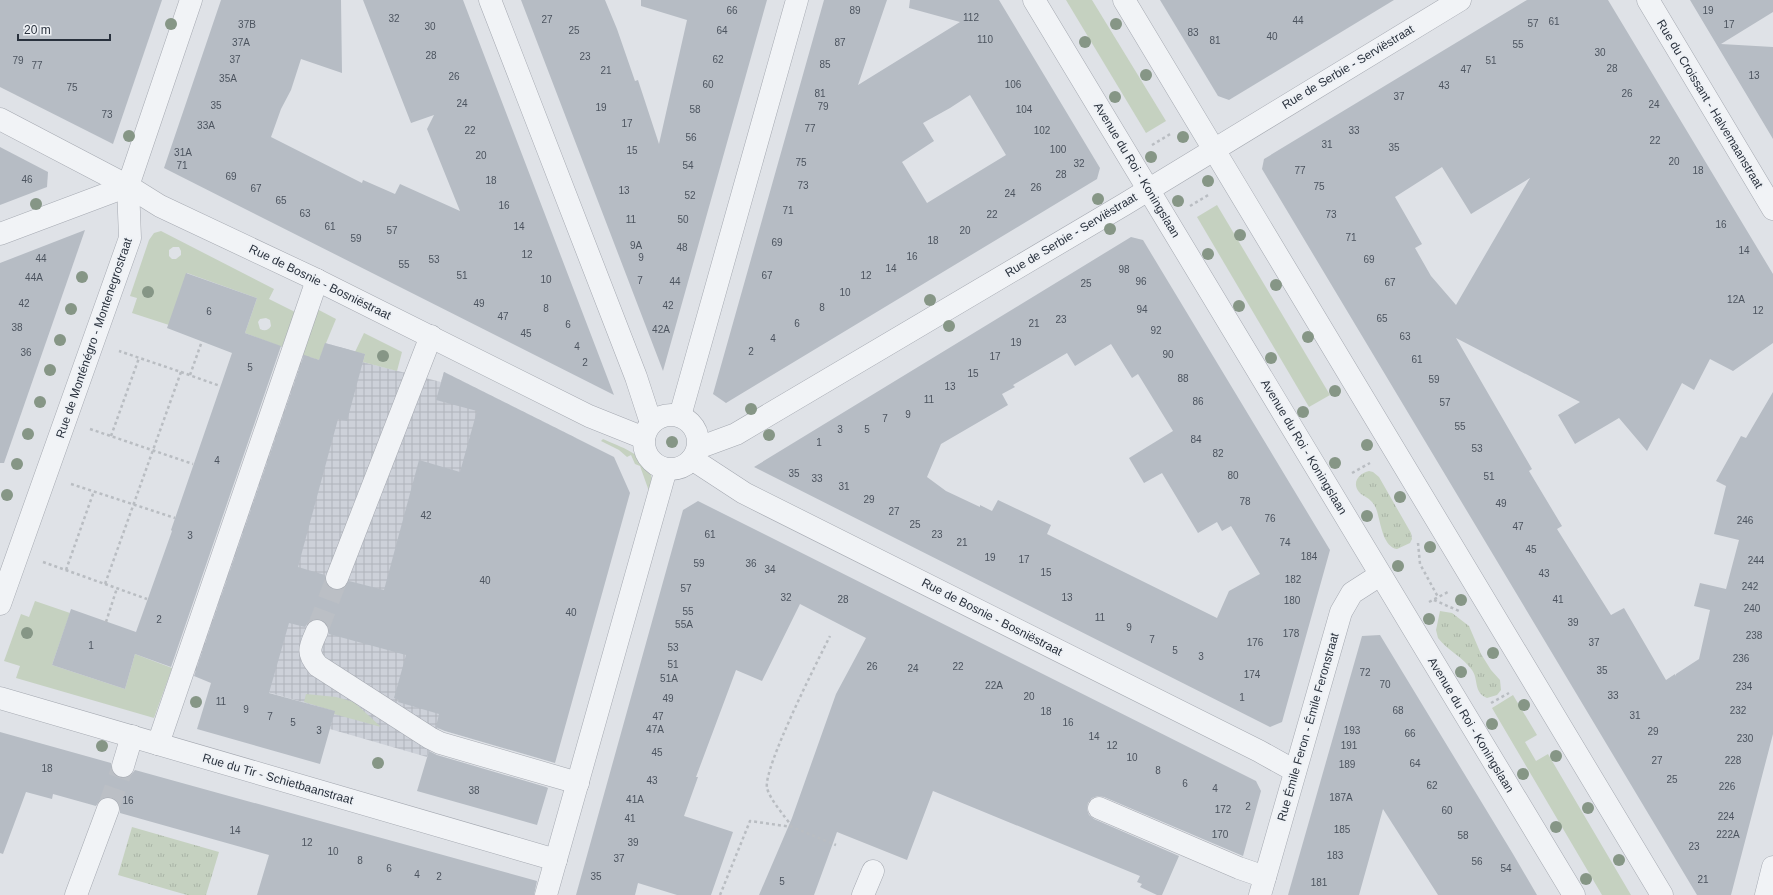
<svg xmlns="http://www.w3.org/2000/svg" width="1773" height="895" viewBox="0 0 1773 895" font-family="Helvetica,sans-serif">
  <defs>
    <pattern id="industrial-grid" width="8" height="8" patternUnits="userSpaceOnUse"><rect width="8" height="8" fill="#cdd1d9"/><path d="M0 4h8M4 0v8" fill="none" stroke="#b0b4bb"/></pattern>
    <pattern id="park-tufts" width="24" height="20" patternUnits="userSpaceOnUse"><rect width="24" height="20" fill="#c5d1c0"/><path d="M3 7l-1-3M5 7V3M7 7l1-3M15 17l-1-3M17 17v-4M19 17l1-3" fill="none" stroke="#a9b4a6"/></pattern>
  </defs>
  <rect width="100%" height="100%" fill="#dfe2e7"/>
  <path fill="url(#industrial-grid)" d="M325,343l40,11 -2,8 78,20 3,-10 132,66 -55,219 -12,90 -70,-18 -12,28 -97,-28 4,-18 -140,-40 107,-317z"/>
  <g fill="#c5d1c0" fill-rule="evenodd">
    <path d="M1066,0h26l74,121 -20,12z"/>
    <path d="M1217,205l113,190 -21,12 -112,-190z"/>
    <path d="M161,231l113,58 -5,10 26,13 -13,35 -37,-14 12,-35 -70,-25 -18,52 -37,-12 5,-15 -7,-2 19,-56 5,-7zM173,247h6l2,4v4l-5,4h-4l-3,-3v-6zM266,318l4,2 1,6c-3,5 -7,5 -11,3l-2,-7 2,-3z"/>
    <path d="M317,309l19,10 -17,41 -18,-6z"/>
    <path d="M364,333l38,19 -5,19 -34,-9 2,-8 -10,-2z"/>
    <path d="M603,439c17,8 43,15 48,36 2,6 0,13 -1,19l-10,-28 -5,-2 -4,-9 -4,2 -8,-7 -18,-9z"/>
    <path d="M35,601l35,12 -18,52 73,24 10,-35 37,14 -18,50 -138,-40 4,-12 -16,-5 17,-47 8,3z"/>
    <path d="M306,694l30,3 18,5 27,25 -47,-13v-3l-30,-9z"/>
    <path d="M1513,695l24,40 -12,7 11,19 12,-7 83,141h-29l-110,-187z"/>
  </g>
  <g fill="url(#park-tufts)">
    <path d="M1369,471l4,1 6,5 32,56 1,6 -2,4 -13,6c-13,-2 -16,-23 -19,-34 -1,-5 -3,-10 -7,-14 -3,-4 -9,-5 -12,-9 -8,-10 1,-19 10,-21z"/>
    <path d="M1440,611l12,2 17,13 12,28 10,16 9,10 1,10 -4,5 -10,3c-14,-6 -8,-18 -15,-28 -9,-13 -25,-20 -34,-32l-2,-8z"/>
    <path d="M132,827l87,25 -13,43h-19l-69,-20z"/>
  </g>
  <g fill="#b6bcc4" fill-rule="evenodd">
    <path d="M0,0h162l-49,144 -113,-57z"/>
    <path d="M221,0h120l1,73 -41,-14 -10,31 -10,19 -10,28 91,46 1,-3 32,14 5,-10 60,27 -33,-82 7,-14 -23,8 -48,-123h100l151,395 -450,-227z"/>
    <path d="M521,0h84l12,29 18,52 3,-1 21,64 28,-124 -46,-14v-6h126l-104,371z"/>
    <path d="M824,0h63l-29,85 102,-63 -51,-14 1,-8h89l101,168 -3,11 -371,224 -13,-9zM970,95l36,60 -79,48 -25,-41 32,-21 -11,-18 27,-15z"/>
    <path d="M1160,0h234l-165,100 -11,-4z"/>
    <path d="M1527,0h81l165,274v69l-40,28 -23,-12 -16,31 -12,-7 -35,68 -28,-33 -44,26 -17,-29 22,-13 -124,-64 76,131 -3,2 33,55 -5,3 54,86 13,-7 42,72 9,-6v2l1,-2 23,-15 11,-49 -16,-4 6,-23 26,6 13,-49 -25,-6 12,-48 -10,-5 25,-45 5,2 27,-46v342l-42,161h-34l-435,-726 2,-10zM1442,167l29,47 59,-36 -74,127 -25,-29 -16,-28 7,-4 -27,-47z"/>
    <path d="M1690,0h83v12l-52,32 52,3v92z"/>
    <path d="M0,147l48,25 -1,15 -47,18z"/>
    <path d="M85,230l-81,233h-4v-200z"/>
    <path d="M1131,237l12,3 187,310 -48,172 -12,5 -516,-260zM1111,344l21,34 6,-4 35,57 -44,27 15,25 18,-10 36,60 19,-11 5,9 9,-5 29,48 -31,17 -12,27 -170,-84 4,-9 -53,-25 -6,11 -12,-6v2l-34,-16 -19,-14 14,-33 67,-39 -6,-11 13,-7 -2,-2 54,-32 8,13z"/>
    <path d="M186,273l71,25 -12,35 36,13 -110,321 -36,-13 -10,35 -73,-24 19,-56 65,23 36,-101 -1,-1 61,-177 -65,-25z"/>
    <path d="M325,343l40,11 -18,67 -9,-2 -40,148 27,8v5l2,5 5,4 7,1 5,-2 5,-7 35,9 35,-130 41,12 17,-61 -41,-11 8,-28 170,85 16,36 -75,270 -110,-32 -9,-4 3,-13 -41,-12 1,-2 -5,-2 12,-43 -77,-21v-5l-2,-6 -5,-4h-6l-7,2 -4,6 -16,-4 -20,70 66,18 -15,53 -123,-35 14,-46 -17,-7 110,-321 15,5z"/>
    <path d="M698,501l558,280 5,10 -18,65 -139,-59 -6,-1 -6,2 -4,5 -1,6 2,6 5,4 85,37 -17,39h-5l-17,-8 2,-3 -5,-2 3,-6 -207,-85 -26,69 -70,-28 -23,63h-55l33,-77 44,-124 30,-56 -66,-34 -38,77 -26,-11 -40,107h2l-14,39 49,16 -22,63h-34l-39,-12 -3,12h-59l107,-385z"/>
    <path d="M1380,635l133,219 24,41h-99l-55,-86 -24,86h-71l74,-259z"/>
    <path d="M0,732l111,31v6l3,5 6,4h6l5,-3 4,-5 402,111 -3,14h-277l12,-40 -149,-42v-6l-3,-6 -4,-4h-7l-6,3 -4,6 -43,-12 -1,5 -26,-7 -23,62 -3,-1z"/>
    <path d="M429,751l8,4 109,32 2,1 -11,37 -120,-34z"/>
  </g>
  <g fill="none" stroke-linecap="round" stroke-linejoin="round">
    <g stroke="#bbbfc5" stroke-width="22" stroke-dasharray="22 11" stroke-linecap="butt">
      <path d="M317,631l20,-53"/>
      <path d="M108,809l15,-43"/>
    </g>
    <g stroke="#a5a9b1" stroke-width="23">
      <g id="minor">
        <path d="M490,0l146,377 15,46"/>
        <path d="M1034,0l540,895"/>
        <path d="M1124,0l538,895"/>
        <path d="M1648,0l125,209"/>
        <path d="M0,119l128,67 32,20 157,74 272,136 55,22"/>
        <path d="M0,234l128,-48"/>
        <circle cx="671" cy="442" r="27"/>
        <path d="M680,416l117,-416"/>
        <path d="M698,448l38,-14 389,-230 335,-204"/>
        <path d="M692,459l52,34 515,258 36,20"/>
        <path d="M337,578l94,-242"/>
        <path d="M0,604l130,-366 -2,-52 63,-186"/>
        <path d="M317,631c-7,16 -11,21 1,35l112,72 10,5 138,40"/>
        <path d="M0,698l556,162"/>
        <path d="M158,744l159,-464"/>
        <path d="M123,766l9,-30"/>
        <path d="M1099,808l140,60 26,9"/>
        <path d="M76,895l32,-86"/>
        <path d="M546,895l120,-426"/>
        <path d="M863,895l10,-24"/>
        <path d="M1260,895l81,-283 11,-19 28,-18"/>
        <path d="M1766,895l7,-28"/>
      </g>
    </g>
    <g stroke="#b9bdc2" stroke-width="2.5" stroke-dasharray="3 3" stroke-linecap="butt">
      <path d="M1152,145l20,-12"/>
      <path d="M1190,206l20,-12"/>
      <path d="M181,372l39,14"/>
      <path d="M190,375l12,-34"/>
      <path d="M90,429l103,35"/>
      <path d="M111,436l28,-78"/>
      <path d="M1352,473l18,-10"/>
      <path d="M71,484l104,34"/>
      <path d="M1418,543l2,21 18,33"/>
      <path d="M43,562l62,22 76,-212 -62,-21"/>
      <path d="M66,570l28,-79"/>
      <path d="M105,584l42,15"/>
      <path d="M1434,600l25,11"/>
      <path d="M1429,602l19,-10"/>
      <path d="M106,622l11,-34"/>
      <path d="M1491,703l18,-10"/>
      <path d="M792,827c-7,-11 -22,-27 -25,-39 -4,-20 51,-128 63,-152"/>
      <path d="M720,895l30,-74 42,6 44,18"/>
    </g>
    <use href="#minor" stroke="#f1f3f6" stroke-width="22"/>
  </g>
  <g fill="#869686">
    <circle cx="171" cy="24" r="6"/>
    <circle cx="1116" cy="24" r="6"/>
    <circle cx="1085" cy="42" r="6"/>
    <circle cx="1146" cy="75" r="6"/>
    <circle cx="1115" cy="97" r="6"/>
    <circle cx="129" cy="136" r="6"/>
    <circle cx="1183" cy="137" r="6"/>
    <circle cx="1151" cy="157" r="6"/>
    <circle cx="1208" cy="181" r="6"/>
    <circle cx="1098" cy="199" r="6"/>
    <circle cx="1178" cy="201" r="6"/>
    <circle cx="36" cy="204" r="6"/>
    <circle cx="1110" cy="229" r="6"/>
    <circle cx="1240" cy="235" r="6"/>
    <circle cx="1208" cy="254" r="6"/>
    <circle cx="82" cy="277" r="6"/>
    <circle cx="1276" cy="285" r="6"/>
    <circle cx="148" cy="292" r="6"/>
    <circle cx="930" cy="300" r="6"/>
    <circle cx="1239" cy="306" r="6"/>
    <circle cx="71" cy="309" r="6"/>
    <circle cx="949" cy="326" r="6"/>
    <circle cx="1308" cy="337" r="6"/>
    <circle cx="60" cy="340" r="6"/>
    <circle cx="383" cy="356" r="6"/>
    <circle cx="1271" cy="358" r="6"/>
    <circle cx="50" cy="370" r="6"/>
    <circle cx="1335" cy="391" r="6"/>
    <circle cx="40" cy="402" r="6"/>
    <circle cx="751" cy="409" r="6"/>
    <circle cx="1303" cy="412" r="6"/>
    <circle cx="28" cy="434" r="6"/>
    <circle cx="769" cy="435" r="6"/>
    <circle cx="672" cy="442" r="6"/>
    <circle cx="1367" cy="445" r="6"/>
    <circle cx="1335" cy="463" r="6"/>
    <circle cx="17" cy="464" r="6"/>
    <circle cx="7" cy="495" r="6"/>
    <circle cx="1400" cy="497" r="6"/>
    <circle cx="1367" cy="516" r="6"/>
    <circle cx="1430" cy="547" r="6"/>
    <circle cx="1398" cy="566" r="6"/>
    <circle cx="1461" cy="600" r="6"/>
    <circle cx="1429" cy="619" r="6"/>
    <circle cx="27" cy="633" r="6"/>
    <circle cx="1493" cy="653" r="6"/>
    <circle cx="1461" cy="672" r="6"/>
    <circle cx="196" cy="702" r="6"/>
    <circle cx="1524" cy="705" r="6"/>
    <circle cx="1492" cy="724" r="6"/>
    <circle cx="102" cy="746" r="6"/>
    <circle cx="1556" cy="756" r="6"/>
    <circle cx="378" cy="763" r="6"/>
    <circle cx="1523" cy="774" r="6"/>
    <circle cx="1588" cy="808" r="6"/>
    <circle cx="1556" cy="827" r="6"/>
    <circle cx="1619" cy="860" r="6"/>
    <circle cx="1586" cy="879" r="6"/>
  </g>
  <g text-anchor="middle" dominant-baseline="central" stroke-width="4" stroke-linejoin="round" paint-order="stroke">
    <g font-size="10" fill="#4c545f">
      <text x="732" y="10">66</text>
      <text x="855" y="10">89</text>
      <text x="1708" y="10">19</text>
      <text x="971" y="17">112</text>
      <text x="394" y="18">32</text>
      <text x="547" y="19">27</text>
      <text x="1298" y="20">44</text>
      <text x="1554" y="21">61</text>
      <text x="1533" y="23">57</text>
      <text x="247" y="24">37B</text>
      <text x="1729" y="24">17</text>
      <text x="430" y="26">30</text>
      <text x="574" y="30">25</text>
      <text x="722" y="30">64</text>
      <text x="1193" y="32">83</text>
      <text x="1272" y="36">40</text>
      <text x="985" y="39">110</text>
      <text x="1215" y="40">81</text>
      <text x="241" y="42">37A</text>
      <text x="840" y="42">87</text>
      <text x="1518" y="44">55</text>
      <text x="1600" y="52">30</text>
      <text x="431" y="55">28</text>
      <text x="585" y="56">23</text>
      <text x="235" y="59">37</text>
      <text x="718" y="59">62</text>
      <text x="18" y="60">79</text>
      <text x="1491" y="60">51</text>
      <text x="825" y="64">85</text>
      <text x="37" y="65">77</text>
      <text x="1612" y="68">28</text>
      <text x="1466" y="69">47</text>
      <text x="606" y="70">21</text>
      <text x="1754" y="75">13</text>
      <text x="454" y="76">26</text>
      <text x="228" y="78">35A</text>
      <text x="708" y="84">60</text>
      <text x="1013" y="84">106</text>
      <text x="1444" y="85">43</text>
      <text x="72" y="87">75</text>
      <text x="820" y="93">81</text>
      <text x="1627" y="93">26</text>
      <text x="1399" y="96">37</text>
      <text x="462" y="103">24</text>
      <text x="1654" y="104">24</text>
      <text x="216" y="105">35</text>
      <text x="823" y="106">79</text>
      <text x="601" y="107">19</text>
      <text x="695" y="109">58</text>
      <text x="1024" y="109">104</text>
      <text x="107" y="114">73</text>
      <text x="627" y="123">17</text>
      <text x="206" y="125">33A</text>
      <text x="810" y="128">77</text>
      <text x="470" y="130">22</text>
      <text x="1042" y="130">102</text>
      <text x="1354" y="130">33</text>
      <text x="691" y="137">56</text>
      <text x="1655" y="140">22</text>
      <text x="1327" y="144">31</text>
      <text x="1394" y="147">35</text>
      <text x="1058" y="149">100</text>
      <text x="632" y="150">15</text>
      <text x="183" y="152">31A</text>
      <text x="481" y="155">20</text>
      <text x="1674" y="161">20</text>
      <text x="801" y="162">75</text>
      <text x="1079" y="163">32</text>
      <text x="182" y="165">71</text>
      <text x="688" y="165">54</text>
      <text x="1300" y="170">77</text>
      <text x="1698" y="170">18</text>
      <text x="1061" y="174">28</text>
      <text x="231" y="176">69</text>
      <text x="27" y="179">46</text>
      <text x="491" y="180">18</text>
      <text x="803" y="185">73</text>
      <text x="1319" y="186">75</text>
      <text x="1036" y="187">26</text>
      <text x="256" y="188">67</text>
      <text x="624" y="190">13</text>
      <text x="1010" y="193">24</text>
      <text x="690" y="195">52</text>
      <text x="281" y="200">65</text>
      <text x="504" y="205">16</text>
      <text x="788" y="210">71</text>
      <text x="305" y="213">63</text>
      <text x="992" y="214">22</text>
      <text x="1331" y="214">73</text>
      <text x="631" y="219">11</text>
      <text x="683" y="219">50</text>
      <text x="1721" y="224">16</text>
      <text x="330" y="226">61</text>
      <text x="519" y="226">14</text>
      <text x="392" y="230">57</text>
      <text x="965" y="230">20</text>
      <text x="1351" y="237">71</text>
      <text x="356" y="238">59</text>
      <text x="933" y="240">18</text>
      <text x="777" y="242">69</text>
      <text x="636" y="245">9A</text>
      <text x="682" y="247">48</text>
      <text x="1744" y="250">14</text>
      <text x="527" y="254">12</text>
      <text x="912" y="256">16</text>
      <text x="641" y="257">9</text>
      <text x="41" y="258">44</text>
      <text x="434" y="259">53</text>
      <text x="1369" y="259">69</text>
      <text x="404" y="264">55</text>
      <text x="891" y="268">14</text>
      <text x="1124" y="269">98</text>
      <text x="462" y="275">51</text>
      <text x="767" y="275">67</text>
      <text x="866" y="275">12</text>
      <text x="34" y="277">44A</text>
      <text x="546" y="279">10</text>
      <text x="640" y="280">7</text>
      <text x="675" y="281">44</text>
      <text x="1141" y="281">96</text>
      <text x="1390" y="282">67</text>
      <text x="1086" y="283">25</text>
      <text x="845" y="292">10</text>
      <text x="1736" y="299">12A</text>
      <text x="24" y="303">42</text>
      <text x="479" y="303">49</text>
      <text x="668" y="305">42</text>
      <text x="822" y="307">8</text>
      <text x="546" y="308">8</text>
      <text x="1142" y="309">94</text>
      <text x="1758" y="310">12</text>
      <text x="209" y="311">6</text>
      <text x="503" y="316">47</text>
      <text x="1382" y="318">65</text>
      <text x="1061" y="319">23</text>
      <text x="797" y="323">6</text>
      <text x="1034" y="323">21</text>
      <text x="568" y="324">6</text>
      <text x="17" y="327">38</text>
      <text x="661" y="329">42A</text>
      <text x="1156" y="330">92</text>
      <text x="526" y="333">45</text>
      <text x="1405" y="336">63</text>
      <text x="773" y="338">4</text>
      <text x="1016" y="342">19</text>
      <text x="577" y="346">4</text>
      <text x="751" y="351">2</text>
      <text x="26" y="352">36</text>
      <text x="1168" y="354">90</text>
      <text x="995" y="356">17</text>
      <text x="1417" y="359">61</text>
      <text x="585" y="362">2</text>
      <text x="250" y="367">5</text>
      <text x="973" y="373">15</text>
      <text x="1183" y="378">88</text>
      <text x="1434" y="379">59</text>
      <text x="950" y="386">13</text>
      <text x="929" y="399">11</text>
      <text x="1198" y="401">86</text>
      <text x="1445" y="402">57</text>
      <text x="908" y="414">9</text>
      <text x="885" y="418">7</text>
      <text x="1460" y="426">55</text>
      <text x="840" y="429">3</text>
      <text x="867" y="429">5</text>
      <text x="1196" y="439">84</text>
      <text x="819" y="442">1</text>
      <text x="1477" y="448">53</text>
      <text x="1218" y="453">82</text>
      <text x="217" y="460">4</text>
      <text x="794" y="473">35</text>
      <text x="1233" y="475">80</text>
      <text x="1489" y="476">51</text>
      <text x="817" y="478">33</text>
      <text x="844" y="486">31</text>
      <text x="869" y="499">29</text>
      <text x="1245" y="501">78</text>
      <text x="1501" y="503">49</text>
      <text x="894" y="511">27</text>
      <text x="426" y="515">42</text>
      <text x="1270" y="518">76</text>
      <text x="1745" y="520">246</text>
      <text x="915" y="524">25</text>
      <text x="1518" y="526">47</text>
      <text x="710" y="534">61</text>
      <text x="937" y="534">23</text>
      <text x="190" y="535">3</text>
      <text x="962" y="542">21</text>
      <text x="1285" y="542">74</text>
      <text x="1531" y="549">45</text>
      <text x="1309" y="556">184</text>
      <text x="990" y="557">19</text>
      <text x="1024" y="559">17</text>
      <text x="1756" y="560">244</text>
      <text x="699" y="563">59</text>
      <text x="751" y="563">36</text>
      <text x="770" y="569">34</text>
      <text x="1046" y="572">15</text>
      <text x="1544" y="573">43</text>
      <text x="1293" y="579">182</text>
      <text x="485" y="580">40</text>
      <text x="1750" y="586">242</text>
      <text x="686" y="588">57</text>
      <text x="786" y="597">32</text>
      <text x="1067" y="597">13</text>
      <text x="843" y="599">28</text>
      <text x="1558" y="599">41</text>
      <text x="1292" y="600">180</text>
      <text x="1752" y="608">240</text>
      <text x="688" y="611">55</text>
      <text x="571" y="612">40</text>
      <text x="1100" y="617">11</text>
      <text x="159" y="619">2</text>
      <text x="1573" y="622">39</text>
      <text x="684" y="624">55A</text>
      <text x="1129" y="627">9</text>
      <text x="1291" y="633">178</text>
      <text x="1754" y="635">238</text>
      <text x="1152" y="639">7</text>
      <text x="1255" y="642">176</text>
      <text x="1594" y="642">37</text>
      <text x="91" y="645">1</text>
      <text x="673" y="647">53</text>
      <text x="1175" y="650">5</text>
      <text x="1201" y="656">3</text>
      <text x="1741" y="658">236</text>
      <text x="673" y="664">51</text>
      <text x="872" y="666">26</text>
      <text x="958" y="666">22</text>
      <text x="913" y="668">24</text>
      <text x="1602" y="670">35</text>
      <text x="1365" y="672">72</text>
      <text x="1252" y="674">174</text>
      <text x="669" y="678">51A</text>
      <text x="1385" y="684">70</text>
      <text x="994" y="685">22A</text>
      <text x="1744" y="686">234</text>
      <text x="1613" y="695">33</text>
      <text x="1029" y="696">20</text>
      <text x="1242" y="697">1</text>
      <text x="668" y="698">49</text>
      <text x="221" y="701">11</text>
      <text x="246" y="709">9</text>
      <text x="1398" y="710">68</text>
      <text x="1738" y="710">232</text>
      <text x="1046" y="711">18</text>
      <text x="1635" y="715">31</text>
      <text x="270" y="716">7</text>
      <text x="658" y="716">47</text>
      <text x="293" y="722">5</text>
      <text x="1068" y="722">16</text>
      <text x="655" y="729">47A</text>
      <text x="319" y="730">3</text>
      <text x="1352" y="730">193</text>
      <text x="1653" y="731">29</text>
      <text x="1410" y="733">66</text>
      <text x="1094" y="736">14</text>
      <text x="1745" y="738">230</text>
      <text x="1112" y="745">12</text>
      <text x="1349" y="745">191</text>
      <text x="657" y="752">45</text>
      <text x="1132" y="757">10</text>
      <text x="1657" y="760">27</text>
      <text x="1733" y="760">228</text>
      <text x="1415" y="763">64</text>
      <text x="1347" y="764">189</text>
      <text x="47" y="768">18</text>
      <text x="1158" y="770">8</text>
      <text x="1672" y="779">25</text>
      <text x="652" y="780">43</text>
      <text x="1185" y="783">6</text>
      <text x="1432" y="785">62</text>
      <text x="1727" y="786">226</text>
      <text x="1215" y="788">4</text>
      <text x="474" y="790">38</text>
      <text x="1341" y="797">187A</text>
      <text x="635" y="799">41A</text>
      <text x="128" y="800">16</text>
      <text x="1248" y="806">2</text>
      <text x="1223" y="809">172</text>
      <text x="1447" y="810">60</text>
      <text x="1726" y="816">224</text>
      <text x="630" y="818">41</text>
      <text x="1342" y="829">185</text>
      <text x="235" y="830">14</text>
      <text x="1220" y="834">170</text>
      <text x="1728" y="834">222A</text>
      <text x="1463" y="835">58</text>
      <text x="307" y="842">12</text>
      <text x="633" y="842">39</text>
      <text x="1694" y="846">23</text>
      <text x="333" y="851">10</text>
      <text x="1335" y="855">183</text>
      <text x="619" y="858">37</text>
      <text x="360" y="860">8</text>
      <text x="1477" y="861">56</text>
      <text x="389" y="868">6</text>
      <text x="1506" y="868">54</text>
      <text x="417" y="874">4</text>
      <text x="439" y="876">2</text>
      <text x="596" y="876">35</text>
      <text x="1703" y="879">21</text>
      <text x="782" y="881">5</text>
      <text x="1319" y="882">181</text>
    </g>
    <g font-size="12" fill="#29313d" stroke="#eef1f5">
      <text transform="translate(1348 67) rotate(-31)">Rue de Serbie - Serviëstraat</text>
      <text transform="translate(1710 104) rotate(59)">Rue du Croissant - Halvemaanstraat</text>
      <text transform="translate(1137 170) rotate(59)">Avenue du Roi - Koningslaan</text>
      <text transform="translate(1071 235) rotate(-31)">Rue de Serbie - Serviëstraat</text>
      <text transform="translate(320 282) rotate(26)">Rue de Bosnie - Bosniëstraat</text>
      <text transform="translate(94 338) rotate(-71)">Rue de Monténégro - Montenegrostraat</text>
      <text transform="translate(1304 447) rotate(59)">Avenue du Roi - Koningslaan</text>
      <text transform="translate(992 617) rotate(27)">Rue de Bosnie - Bosniëstraat</text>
      <text transform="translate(1471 725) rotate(59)">Avenue du Roi - Koningslaan</text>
      <text transform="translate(1308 727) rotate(-74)">Rue Émile Feron - Émile Feronstraat</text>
      <text transform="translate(278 779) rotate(16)">Rue du Tir - Schietbaanstraat</text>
    </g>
  </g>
  <path d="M18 34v6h92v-6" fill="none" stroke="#29313d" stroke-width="2"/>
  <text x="24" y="34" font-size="12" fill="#29313d" stroke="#eef1f5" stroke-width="3" paint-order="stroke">20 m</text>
</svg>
